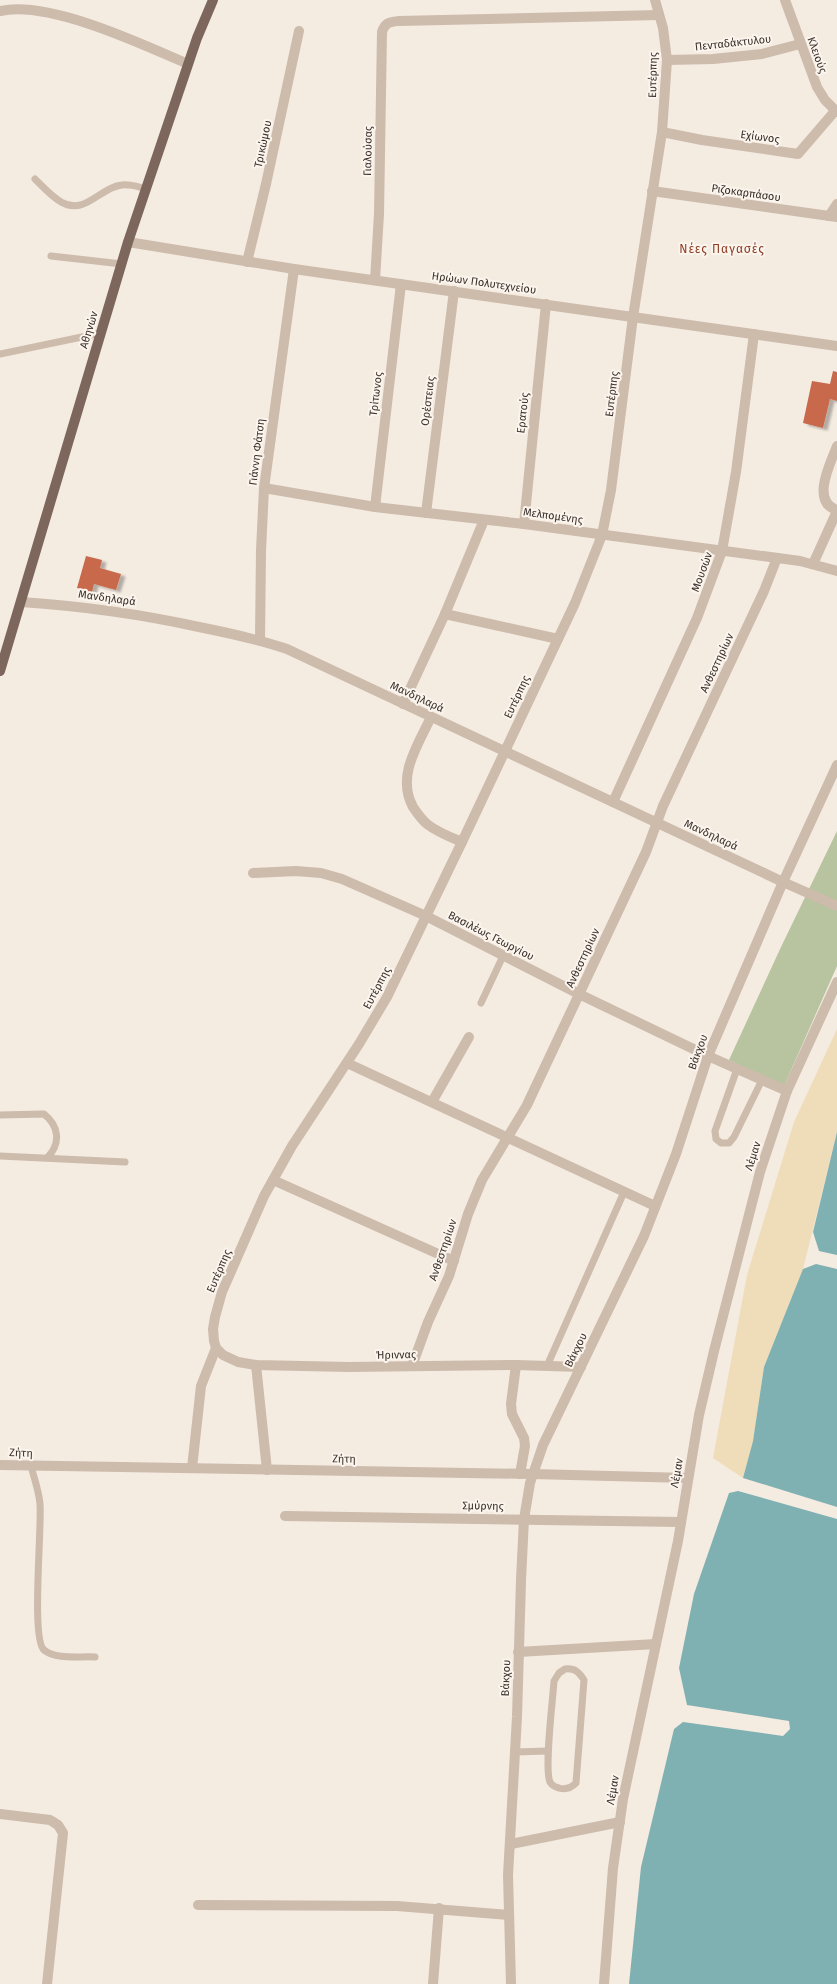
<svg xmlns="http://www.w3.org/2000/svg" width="837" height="1984" viewBox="0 0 837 1984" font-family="'Fira Sans',sans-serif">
  <defs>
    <filter id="shadow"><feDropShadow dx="4.5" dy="2.5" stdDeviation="1" flood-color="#0004"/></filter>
  </defs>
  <rect width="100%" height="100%" fill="#f4ebe1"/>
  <path fill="#b8c4a0" d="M837,831v135l-53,120 -55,-26 52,-113z"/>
  <path fill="#efdcb8" d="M837,1029v103l-34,137 -39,98 -11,74 -10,37 -30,-20 34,-183 47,-153z"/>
  <g fill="#7fb0b2">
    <path d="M837,1132v123l-18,-4 -6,-19z"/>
    <path d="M816,1264l21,5v238l-94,-29 10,-37 11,-74 39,-98z"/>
    <path d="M738,1491l99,28v465h-208l12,-117 33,-138 9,-7 100,14 7,-7 -1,-8 -102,-16 -8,-37 15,-74 35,-101z"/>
  </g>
  <g fill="#c8694b" filter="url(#shadow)">
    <path d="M833,371l4,1v29l-7,-2 -7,29 -20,-5 9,-42 18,3z"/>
    <path d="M86,556l16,4 -2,8 21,6 -5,16 -22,-6 -2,8 -15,-4z"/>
  </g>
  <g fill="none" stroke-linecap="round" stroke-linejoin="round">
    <g stroke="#cdbbac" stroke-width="7">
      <path d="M35,179c8,8 16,17 26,23 24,14 39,-15 61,-17 9,-1 16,2 25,4"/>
      <path d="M51,256l71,8"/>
      <path d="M0,354l101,-21"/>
      <path d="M481,1003l22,-47"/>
      <path d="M737,1069l-22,62 1,8 5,4h8l5,-6 28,-57"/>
      <path d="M0,1115l44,-1c15,12 17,29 4,43"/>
      <path d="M0,1156l125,6"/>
      <path d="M547,1366l77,-174"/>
      <path d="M31,1466c3,12 8,25 9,38 2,24 -9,135 4,146 12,10 36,6 51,7"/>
      <path d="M565,1669c10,-1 14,3 19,11l-8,103c-5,5 -10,7 -17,5 -4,-1 -7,-2 -9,-6 -6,-13 3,-84 4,-101l5,-8z"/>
      <path d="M515,1752l33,-1"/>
    </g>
    <path stroke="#cdbbac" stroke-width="10" d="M783,882l54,24"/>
    <g stroke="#cdbbac" stroke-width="10">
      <path d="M785,0l32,87 8,13 12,12"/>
      <path d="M0,11c49,-11 142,33 188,53"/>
      <path d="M667,60l46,-1 49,-5 38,-10"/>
      <path d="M662,132l40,8 96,14 37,-43"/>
      <path d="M652,191l185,26"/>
      <path d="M829,216l8,-12"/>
      <path d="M247,262l19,-78 33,-153"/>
      <path d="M375,280l4,-66 3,-182c3,-10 8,-10 17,-11l260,-6"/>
      <path d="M837,446c-6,16 -27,56 0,64"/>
      <path d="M264,488l111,19 149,17 276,37 37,10"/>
      <path d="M375,507l26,-223"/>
      <path d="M426,513l28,-222"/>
      <path d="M524,524l22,-220"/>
      <path d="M813,564l24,-53"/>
      <path d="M21,602c60,4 119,12 178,25 30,6 59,12 88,22l496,233"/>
      <path d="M445,614l113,25"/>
      <path d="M260,640l1,-89 3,-63 30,-219"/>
      <path d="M403,704l42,-90 39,-94"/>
      <path d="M431,717c-13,28 -35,59 -18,90 4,6 8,12 14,17 10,8 23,13 35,18"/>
      <path d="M613,802l84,-184 25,-67 14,-79 18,-138"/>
      <path d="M253,873l43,-2 25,2 21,6 84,37 153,78 129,62 79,35"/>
      <path d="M347,1063l308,143"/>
      <path d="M432,1102l37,-65"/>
      <path d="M273,1180l181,81"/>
      <path d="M256,1365l11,105"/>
      <path d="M516,1365l-5,39 1,10 12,24 1,8 -5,28"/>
      <path d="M412,1366l16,-44 21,-46 19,-62 14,-34 45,-75 119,-253 17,-46 101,-215 13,-33"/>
      <path d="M581,1367l-65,-2 -167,2 -93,-2 -18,-3 -15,-7 -7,-7 -2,-7 -1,-12 2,-12 7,-25 42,-96 28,-50 67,-102 28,-47 75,-155 113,-239 27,-68 9,-45 22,-173 29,-185 5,-72 -4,-32 -8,-28"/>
      <path d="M0,1465l532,9 156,4"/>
      <path d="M192,1468l9,-82 15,-38"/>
      <path d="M285,1516l396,6"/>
      <path d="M518,1652l138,-8"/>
      <path d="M0,1814l50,6 8,5 5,8 -16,151"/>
      <path d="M511,1844l109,-22"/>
      <path d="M198,1905l199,1 112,9"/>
      <path d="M433,1984l6,-76"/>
      <path d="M604,1984l9,-116 10,-69 55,-258 21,-126 15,-64 46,-179 27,-81 50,-109"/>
    </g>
    <g stroke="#cdbbac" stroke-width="10">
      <path d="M128,242l166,27 543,77"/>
      <path d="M511,1984l-3,-109 9,-158 4,-137 3,-61 6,-36 13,-38 101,-209 32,-82 32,-98 75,-174 54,-117"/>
    </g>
    <path stroke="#7d675c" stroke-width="10" d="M0,671l128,-429 69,-204 16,-38"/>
  </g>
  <g text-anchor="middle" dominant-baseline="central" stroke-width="4" stroke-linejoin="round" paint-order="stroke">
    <g font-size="11" fill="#3b302b" stroke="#fbf5ee">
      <text transform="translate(733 43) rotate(-6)">Πενταδάκτυλου</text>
      <text transform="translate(817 55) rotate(70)">Κλειούς</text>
      <text transform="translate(653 75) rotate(-89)">Ευτέρπης</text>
      <text transform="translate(760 137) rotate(8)">Εχίωνος</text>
      <text transform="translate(263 144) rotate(-78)">Τρικώμου</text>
      <text transform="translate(368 151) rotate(-89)">Γιαλούσας</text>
      <text transform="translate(746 193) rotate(8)">Ριζοκαρπάσου</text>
      <text transform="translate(484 283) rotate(8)">Ηρώων Πολυτεχνείου</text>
      <text transform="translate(89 330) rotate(-73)">Αθηνών</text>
      <text transform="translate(376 394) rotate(-83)">Τρίτωνος</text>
      <text transform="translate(612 394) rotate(-83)">Ευτέρπης</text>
      <text transform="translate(428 401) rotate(-83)">Ορέστειας</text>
      <text transform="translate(523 413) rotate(-84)">Ερατούς</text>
      <text transform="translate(257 452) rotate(-83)">Γιάννη Φάτση</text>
      <text transform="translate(553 516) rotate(8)">Μελπομένης</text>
      <text transform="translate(702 572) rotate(-70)">Μουσών</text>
      <text transform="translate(107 598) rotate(8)">Μανδηλαρά</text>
      <text transform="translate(717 663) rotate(-65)">Ανθεστηρίων</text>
      <text transform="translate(417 697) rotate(25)">Μανδηλαρά</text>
      <text transform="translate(517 697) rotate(-65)">Ευτέρπης</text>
      <text transform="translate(711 835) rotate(25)">Μανδηλαρά</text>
      <text transform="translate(491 936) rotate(27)">Βασιλέως Γεωργίου</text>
      <text transform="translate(583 958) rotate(-65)">Ανθεστηρίων</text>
      <text transform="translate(377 988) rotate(-62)">Ευτέρπης</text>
      <text transform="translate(698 1052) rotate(-70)">Βάκχου</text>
      <text transform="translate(753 1156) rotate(-72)">Λέμαν</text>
      <text transform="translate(443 1250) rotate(-71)">Ανθεστηρίων</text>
      <text transform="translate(219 1271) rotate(-67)">Ευτέρπης</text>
      <text transform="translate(576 1350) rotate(-64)">Βάκχου</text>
      <text transform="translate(396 1355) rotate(-1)">Ήριννας</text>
      <text transform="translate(21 1453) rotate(2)">Ζήτη</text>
      <text transform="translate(344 1459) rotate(1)">Ζήτη</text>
      <text transform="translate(677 1473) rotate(-80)">Λέμαν</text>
      <text transform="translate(483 1506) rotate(1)">Σμύρνης</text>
      <text transform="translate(506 1678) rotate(-88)">Βάκχου</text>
      <text transform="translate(613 1790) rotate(-80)">Λέμαν</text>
    </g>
    <g font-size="12" letter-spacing="1" fill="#8c3b22" stroke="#fbf5ee">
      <text x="722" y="249">Νέες Παγασές</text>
    </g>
  </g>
</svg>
